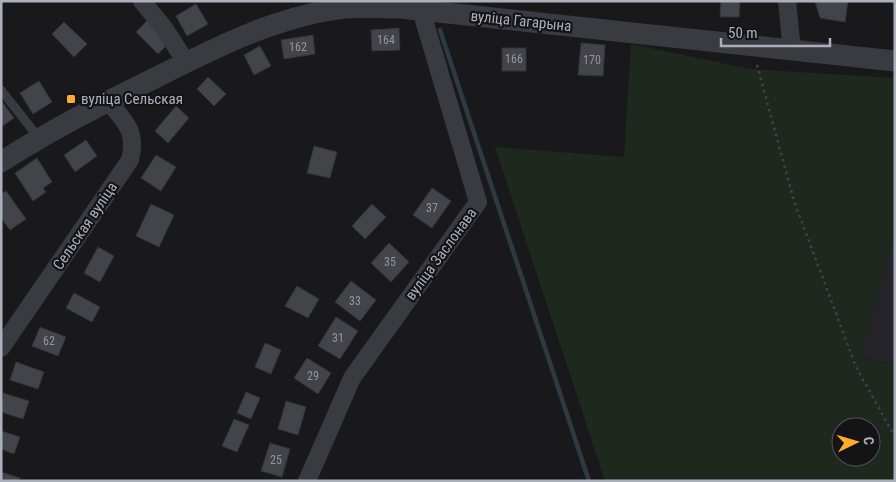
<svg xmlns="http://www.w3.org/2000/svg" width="896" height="482" viewBox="0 0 896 482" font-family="'Roboto Condensed',sans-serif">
  <rect width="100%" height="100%" fill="#19191c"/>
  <path fill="#252529" d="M895,231v135l-35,-10z"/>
  <path fill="#1e281f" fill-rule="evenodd" d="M631,44l119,25 145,9v153l-35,125 35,10v115h-290l-110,-334 129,10zM841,427h30v30h-30z"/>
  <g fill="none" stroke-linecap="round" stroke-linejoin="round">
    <path stroke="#2d3a42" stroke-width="4.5" d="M440,30l149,451"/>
  </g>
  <g fill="#434449" stroke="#333338">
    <path d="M721,1h19l-1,16h-19z"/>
    <path d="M815,1h33l-3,21 -25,-4z"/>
    <path d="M196,4l12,20 -21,12 -11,-20z"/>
    <path d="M147,21l22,22 -11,11 -22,-22z"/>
    <path d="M64,22l23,22 -13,13 -22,-23z"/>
    <path d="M399,28l1,22 -28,1 -1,-21z"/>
    <path d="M313,35l2,19 -31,5 -3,-19z"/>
    <path d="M581,43l24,2 -2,31 -25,-1z"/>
    <path d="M260,46l11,20 -17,9 -10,-20z"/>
    <rect x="502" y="48" width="24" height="23"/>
    <path d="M208,77l18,17 -12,12 -17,-17z"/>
    <path d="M39,81l13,21 -19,12 -13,-21z"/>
    <path d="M1,100l13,18 -13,9z"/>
    <path d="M176,106l13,12 -21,25 -13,-12z"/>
    <path d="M86,140l11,16 -22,16 -11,-17z"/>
    <path d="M314,146l23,6 -7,26 -23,-5z"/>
    <path d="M156,155l20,12 -15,24 -20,-13z"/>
    <path d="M37,158l15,24 -9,6 3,4 -13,9 -18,-28z"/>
    <path d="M432,188l19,13 -19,27 -19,-13z"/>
    <path d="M6,191l20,28 -16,11 -9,-12v-24z"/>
    <path d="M151,204l23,11 -15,32 -23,-11z"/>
    <path d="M372,204l14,13 -21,22 -13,-13z"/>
    <path d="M389,243l20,19 -18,20 -20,-19z"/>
    <path d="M98,247l16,9 -14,26 -16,-9z"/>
    <path d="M351,281l25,19 -16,21 -25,-19z"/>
    <path d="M297,286l22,13 -11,19 -23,-12z"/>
    <path d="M74,293l26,14 -8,15 -26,-14z"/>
    <path d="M336,317l22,14 -18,28 -22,-13z"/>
    <path d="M40,327l26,10 -8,19 -26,-10z"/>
    <path d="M265,343l16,7 -10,24 -16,-7z"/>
    <path d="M307,358l24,15 -13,21 -24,-16z"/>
    <path d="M16,362l28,10 -6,17 -28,-9z"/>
    <path d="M246,392l14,6 -9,21 -14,-6z"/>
    <path d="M3,393l26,8 -6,18 -22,-7z"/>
    <path d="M286,401l20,6 -8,28 -20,-6z"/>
    <path d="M234,419l15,6 -12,27 -15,-6z"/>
    <path d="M1,431l19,6 -6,17 -13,-5z"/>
    <path d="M270,443l20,6 -8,28 -21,-6z"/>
    <path d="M1,472l19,6 -1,3h-18z"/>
  </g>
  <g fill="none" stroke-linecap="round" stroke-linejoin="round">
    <path stroke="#404348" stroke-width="2.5" stroke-dasharray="2.5 4" stroke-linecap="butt" d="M757,65l37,136 62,166 39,70"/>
    <path stroke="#3a3b41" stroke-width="9" d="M1,90l38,48"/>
    <g stroke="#3a3b41" stroke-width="18">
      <path d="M142,1l22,27 22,34"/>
      <path d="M787,1l5,50"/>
      <path d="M1,348l129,-188c7,-29 -4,-37 -22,-59"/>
      <path d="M307,481l45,-103 126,-176 -57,-192"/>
    </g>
    <path stroke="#3a3b41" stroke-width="21" d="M1,162c51,-33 105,-60 160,-87 56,-28 113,-57 176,-66 21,-3 44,-1 64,-1l494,53"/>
  </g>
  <rect fill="#ffac2e" stroke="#141417" stroke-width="2" x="66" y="94" width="10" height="10" rx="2.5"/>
  <g text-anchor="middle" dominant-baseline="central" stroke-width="4.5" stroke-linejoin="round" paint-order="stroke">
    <g font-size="12" fill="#9096a0">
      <text x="386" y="40">164</text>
      <text x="298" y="47">162</text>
      <text x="514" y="59">166</text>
      <text x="592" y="60">170</text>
      <text x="432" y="208">37</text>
      <text x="390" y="262">35</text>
      <text x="355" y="301">33</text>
      <text x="338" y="338">31</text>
      <text x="49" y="341">62</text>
      <text x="313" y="376">29</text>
      <text x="276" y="460">25</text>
    </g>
    <g font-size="15" fill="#aab1bd" stroke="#141417">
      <text transform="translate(521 21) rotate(6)">вуліца Гагарына</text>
      <text transform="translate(85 226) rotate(-56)">Сельская вуліца</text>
      <text transform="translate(441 254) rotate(-54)">вуліца Заслонава</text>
    </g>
    <g font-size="15" fill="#aab1bd" stroke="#141417" text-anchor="start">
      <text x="81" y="99">вуліца Сельская</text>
    </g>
  </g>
  <rect width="896" height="482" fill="none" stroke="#aab1bd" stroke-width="5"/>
  <g transform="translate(856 442) rotate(85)"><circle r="24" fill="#141417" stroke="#505359"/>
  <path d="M0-4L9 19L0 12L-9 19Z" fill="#ffac2e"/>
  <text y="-8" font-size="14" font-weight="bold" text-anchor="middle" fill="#aab1bd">С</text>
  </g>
  <path d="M721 38v8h109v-8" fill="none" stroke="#aab1bd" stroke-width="2.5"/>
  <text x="728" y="38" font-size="15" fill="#aab1bd" stroke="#141417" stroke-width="4" paint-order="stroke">50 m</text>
</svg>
